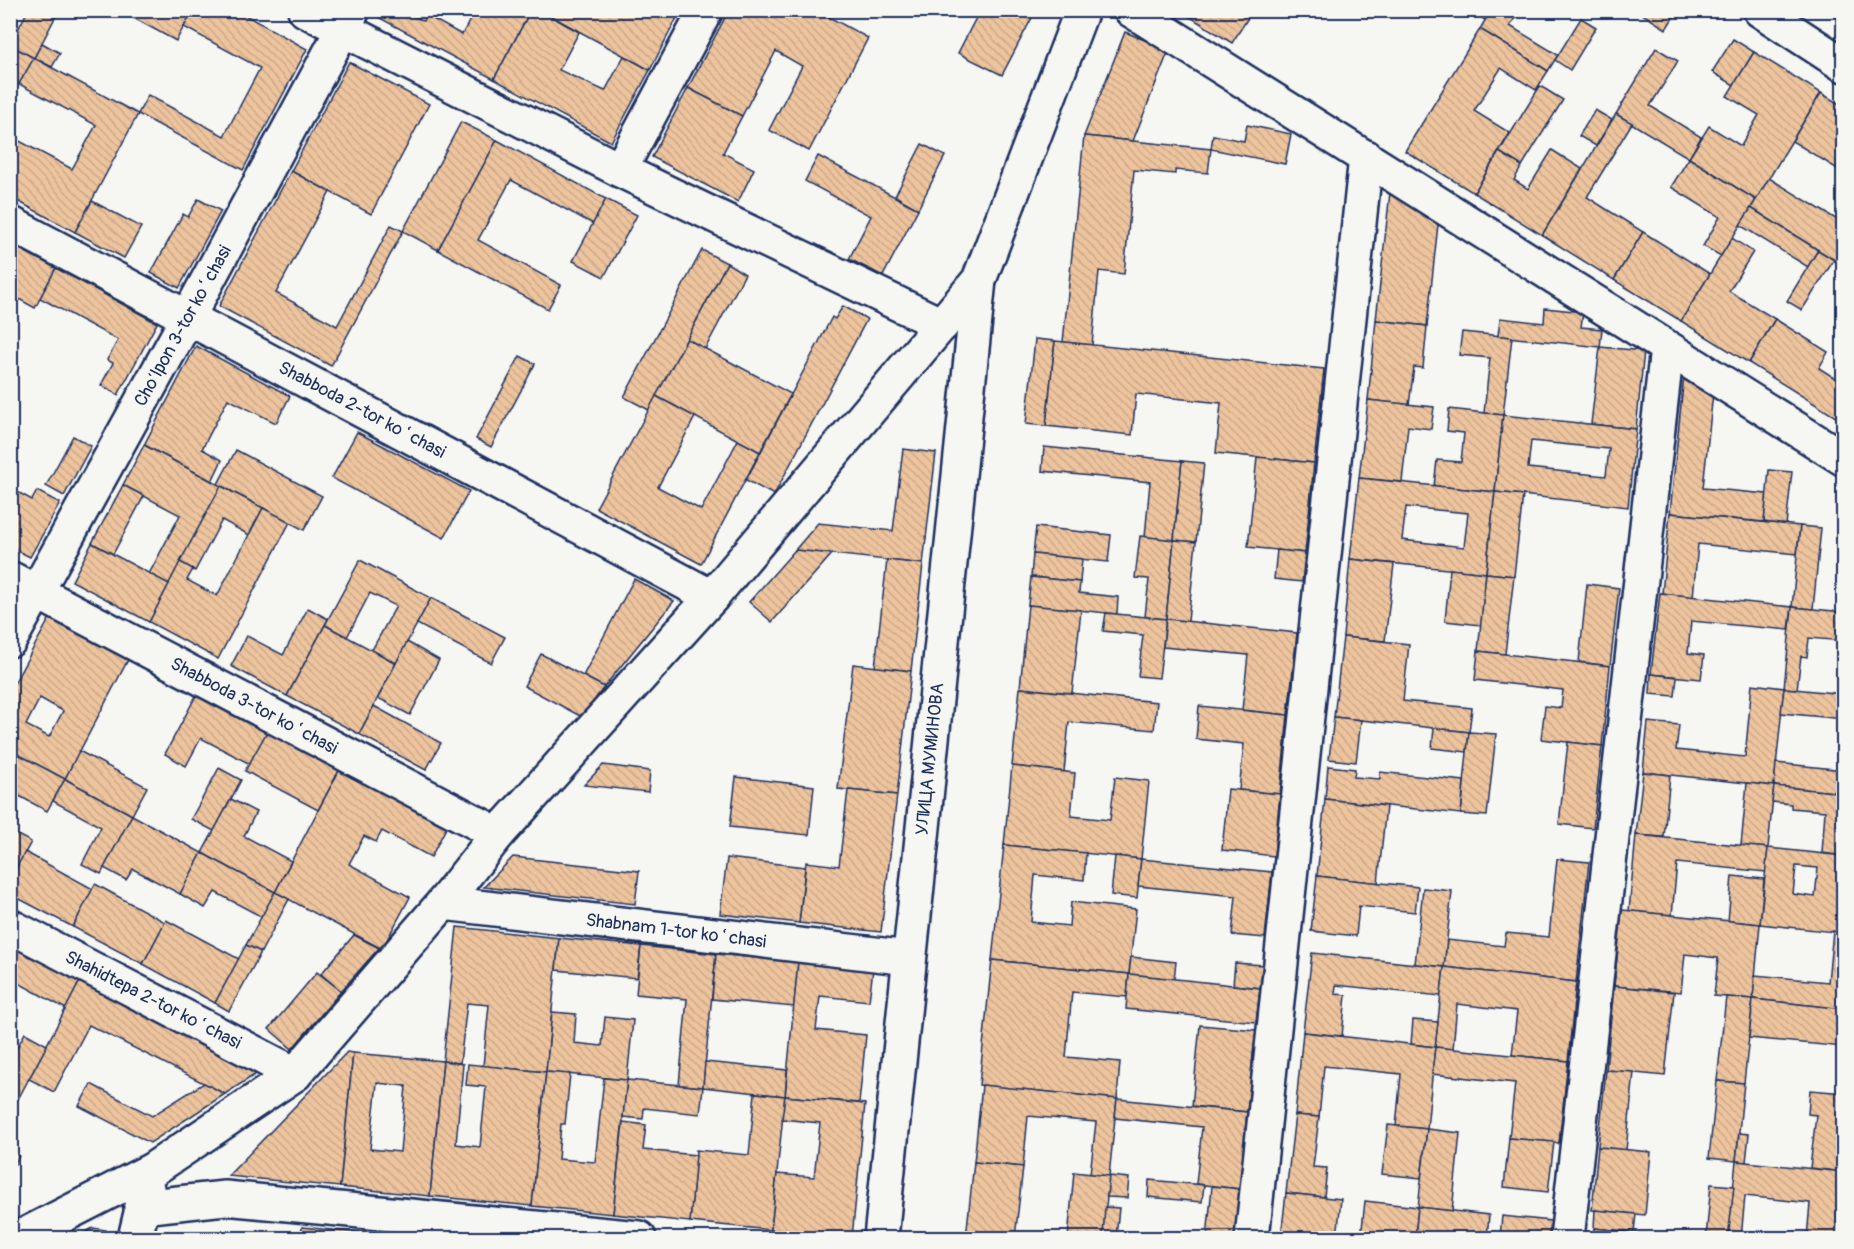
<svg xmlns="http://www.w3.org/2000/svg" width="1854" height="1249" viewBox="0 0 1854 1249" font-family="Pangolin,sans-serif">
  <defs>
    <pattern id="building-back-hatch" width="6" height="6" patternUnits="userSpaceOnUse" patternTransform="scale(1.5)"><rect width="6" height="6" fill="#edc49d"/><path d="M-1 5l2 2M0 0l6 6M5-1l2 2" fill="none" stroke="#cba98a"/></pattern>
  </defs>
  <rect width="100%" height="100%" fill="#f6f6f2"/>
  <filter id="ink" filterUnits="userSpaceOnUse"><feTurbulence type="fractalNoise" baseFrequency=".0167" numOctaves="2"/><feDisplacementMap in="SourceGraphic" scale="12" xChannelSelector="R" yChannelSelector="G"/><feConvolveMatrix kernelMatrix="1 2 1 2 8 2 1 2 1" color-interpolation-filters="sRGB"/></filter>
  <g filter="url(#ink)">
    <g fill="url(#building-back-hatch)" stroke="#1b2f5e" stroke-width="1.5" fill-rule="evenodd">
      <path d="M28,10h31l-25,48 -24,-13z"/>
      <path d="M119,10h74l-17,31z"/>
      <path d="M193,10h43l71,39 -64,121 -105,-56 10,-19 76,41 36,-68 -76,-41z"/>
      <path d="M379,10h33l-2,4 13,7 3,-6 36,20 13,-25h56l-37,69 -118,-63z"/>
      <path d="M531,10h9l39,22 -20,38 46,21 19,-35 26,14 -39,72 -117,-63z"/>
      <path d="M540,10h141l-31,60z"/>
      <path d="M729,10h87l52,28 -59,113 -40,-21 33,-64 -26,-15 -34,65 -54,-28z"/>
      <path d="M864,10h19l-4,8z"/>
      <path d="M980,10h56l-34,65 -44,-22z"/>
      <path d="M1179,10h74l-21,33z"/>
      <path d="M1469,10h22l-6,10z"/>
      <path d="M1491,10h29l-10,16 48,29 -10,16 -68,-42z"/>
      <path d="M1636,10h42l-12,19z"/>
      <path d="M1824,10h20v12z"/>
      <path d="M1581,18l15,9 -26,43 -15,-10z"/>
      <path d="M1480,29l68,42 -12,19 -35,-22 -27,43 36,22 -36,60 -69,-42z"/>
      <path d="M1125,32l44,18 -36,91 -49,-5z"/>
      <path d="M1733,39l21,13 -20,33 -22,-13z"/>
      <path d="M42,43l18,10 -8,14 -18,-9z"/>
      <path d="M10,45l24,13 -24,42z"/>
      <path d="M1656,48l22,13 -28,45 51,31 -12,21 -73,-44z"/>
      <path d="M1754,52l67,41 -65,107 -67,-42 20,-32 32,20 18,-31 -32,-19z"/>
      <path d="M34,58l104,56 -63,118 -65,-35v-61l62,33 24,-44 -77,-41z"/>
      <path d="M349,62l80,42 -58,110 -80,-43z"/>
      <path d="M1540,86l23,14 -41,66 -23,-14z"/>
      <path d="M688,88l54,28 -19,37 31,16 -16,33 -86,-45z"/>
      <path d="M1821,93l23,14v66l-52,-32z"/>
      <path d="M1595,110l17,10 -16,26 -17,-10z"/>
      <path d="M1616,114l16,9 -45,74 56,35 -29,48 -72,-45z"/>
      <path d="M461,122l36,18 -59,110 -35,-19z"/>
      <path d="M1247,125l44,9 -6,30 -74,-15 2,-14 31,6z"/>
      <path d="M1084,136l127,13 -3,24 -33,-3v4l-41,-4 -10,104 -25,-3 -7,74 -29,-3z"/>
      <path d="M497,140l109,59 -13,25 -82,-44 -33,60 83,45 -13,24 -110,-59z"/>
      <path d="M922,144l23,12 -27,53 -23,-13z"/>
      <path d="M1552,150l30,19 -40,66 -68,-42 25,-41 23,14 -8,14 14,9z"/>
      <path d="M818,156l100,53 -35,67 -34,-17 22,-43 -66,-35z"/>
      <path d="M1689,158l67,42 -35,56 -18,-10 17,-29 -49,-30z"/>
      <path d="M291,171l39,21 -54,101 61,33 54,-101 12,6 -72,135 -112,-60z"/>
      <path d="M1769,178l75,46v42l-93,-58z"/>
      <path d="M1390,192l49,23 -12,111 -51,-6z"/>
      <path d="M198,199l23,12 -42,77 -28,-15 32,-59 5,3z"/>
      <path d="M606,199l31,16 -33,62 -31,-16z"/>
      <path d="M92,201l49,26 -17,31 -49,-26z"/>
      <path d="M1751,208l67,42 -10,17 -68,-42z"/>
      <path d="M1643,232l67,42 -29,47 -67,-41z"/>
      <path d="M1732,238l21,14 -24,39 46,28 -26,44 -68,-42z"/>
      <path d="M10,244l46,24 -21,40 -25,-14z"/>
      <path d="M702,250l25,13 -78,147 -25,-13z"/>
      <path d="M1818,250l16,10 -32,50 -15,-9z"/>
      <path d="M727,263l18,11 -40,75 -18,-10z"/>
      <path d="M56,268l101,55 -39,72 -17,-10 12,-22 -6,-3 11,-20 -78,-42z"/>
      <path d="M843,306l24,13 -93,176 -28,-15 86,-163 3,2z"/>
      <path d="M1545,308l38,4 -2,15 21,2 -2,18 -102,-11 2,-18 44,5z"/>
      <path d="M1775,319l53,33 -9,16 25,16 -2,37 -93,-58z"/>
      <path d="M1376,320l51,6 -4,42 -9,-1 -5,38 -41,-5z"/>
      <path d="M1462,332l50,5 -9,78 -19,-2 6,-55 -31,-3z"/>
      <path d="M687,339l104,55 -31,58 -104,-56z"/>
      <path d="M1035,339l20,2 -9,85 -20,-2z"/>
      <path d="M1055,341l269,28 -10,94 -98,-10 5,-50 -85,-9 -4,41 -86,-9z"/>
      <path d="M196,346l94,50 -14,27 -48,-24 -26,50 20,11 -10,21 -68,-36z"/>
      <path d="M1600,347l44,4 -8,78 -45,-5z"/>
      <path d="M520,356l15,8 -44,83 -15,-8z"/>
      <path d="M1684,375l29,18 -10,95 64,6 -3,28 -94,-9z"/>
      <path d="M656,396l39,21 -37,70 43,23 37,-70 22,12 -59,112 -105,-56z"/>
      <path d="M1368,400l66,7 -3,22 -23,-3 -6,56 -43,-4z"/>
      <path d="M1449,409l54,6 -8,77 -61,-6 3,-26 24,2 3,-29 -17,-2z"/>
      <path d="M1503,415l133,14 -8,78 -133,-15zM1531,441l78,8 -3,27 -78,-8z"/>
      <path d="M357,432l112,59 -25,47 -112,-60z"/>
      <path d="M73,436l18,10 -27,50 -18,-10z"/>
      <path d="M144,445l77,41 -52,98 -20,-10 31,-59 -57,-30z"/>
      <path d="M1044,447l138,14 -8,79 -29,-3 5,-55 -108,-11z"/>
      <path d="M903,449l33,4 -13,111 -128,-14 23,-27 75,8z"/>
      <path d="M236,450l86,46 -18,34 -86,-46z"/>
      <path d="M1257,457l57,6 -9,90 -57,-6z"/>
      <path d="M1182,461l22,2 -8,79 -22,-2z"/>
      <path d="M1769,470l23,2 -6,53 -22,-3z"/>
      <path d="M1359,478l136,14 -9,81 -136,-14zM1406,507l62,6 -4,34 -62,-7z"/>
      <path d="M123,485l21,11 -31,58 -21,-11z"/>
      <path d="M221,486l42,22 -14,27 -27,-15 -27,51 -15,-9z"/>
      <path d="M10,488l22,12 5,-9 23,12 -30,54 -20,-10z"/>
      <path d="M1495,492l28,3 -9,81 -28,-3z"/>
      <path d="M263,508l27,14 -72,137 -69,-37 31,-60 13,7 -6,11 30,16z"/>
      <path d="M1670,513l130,13 -3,28 -99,-10 -5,53 -31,-4z"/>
      <path d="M1800,526l21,2 -8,81 -21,-2z"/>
      <path d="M1036,527l75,8 -3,27 -75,-8z"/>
      <path d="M1140,536l34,4 -8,79 -21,-2 4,-38 -14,-1z"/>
      <path d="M1174,540l22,2 -8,79 -22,-2z"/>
      <path d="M92,543l77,41 -20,38 -77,-41z"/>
      <path d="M795,550l37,4 -60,68 -23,-20z"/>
      <path d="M1277,550l28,3 -3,29 -28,-3z"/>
      <path d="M1033,554l49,5 -2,23 -49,-5z"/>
      <path d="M1350,559l44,5 -9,77 -42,-4z"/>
      <path d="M360,560l71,38 -35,65 -24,-13 24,-44 -26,-13 -23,44 -22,-12z"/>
      <path d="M887,560l36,4 -12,107 -36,-4z"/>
      <path d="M1450,569l36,4 -5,52 -36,-4z"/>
      <path d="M1486,573l28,3 -9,78 -27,-3z"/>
      <path d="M1031,577l49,5 -1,11 39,4 -1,17 -89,-9z"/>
      <path d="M634,579l40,22 -70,86 -21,-11z"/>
      <path d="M1587,584l32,4 -9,78 -31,-4z"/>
      <path d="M1660,593l132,14 -3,23 -98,-9 -3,32 16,2 -3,24 -50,-5z"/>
      <path d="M431,598l74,39 -14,26 -74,-39z"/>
      <path d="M1028,605l53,5 -9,83 -52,-5z"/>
      <path d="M1792,607l52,5v29l-35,-3 -2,19 -6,-1 -4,33 -13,-1z"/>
      <path d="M308,608l20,11 -41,77 -56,-30 16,-30 36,19z"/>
      <path d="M1106,613l60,6 -7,59 -21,-2 5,-41 -40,-4z"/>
      <path d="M52,614l78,42 -65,123 -55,-29v-59zM40,698l23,13 -14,26 -23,-12z"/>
      <path d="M1166,619l131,14 -9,82 -46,-5 6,-55 -85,-8z"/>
      <path d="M325,625l71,38 -37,71 -72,-38z"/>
      <path d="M1343,637l66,7 -6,57 69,7 -3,24 -135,-15z"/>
      <path d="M407,642l32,18 -29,55 -32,-17z"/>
      <path d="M1478,651l132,15 -8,80 -61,-7 4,-33 16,2 2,-18 -88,-10z"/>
      <path d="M541,654l63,33 -22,30 -58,-31z"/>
      <path d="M853,664l58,7 -14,124 -59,-6z"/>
      <path d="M1651,674l26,3 -2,19 -25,-2z"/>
      <path d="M1752,684l32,4 -10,98 -131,-14 5,-50 31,3 -3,25 69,7z"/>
      <path d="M1020,688l137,14 -3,28 -85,-8 -5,50 -52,-6z"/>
      <path d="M1784,688l60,6v25l-63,-6z"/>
      <path d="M198,692l70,38 -18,34 -49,-26 -15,28 -21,-12z"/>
      <path d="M374,706l67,37 -15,27 -67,-36z"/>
      <path d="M1199,706l89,9 -8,79 -41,-4 5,-46 -48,-5z"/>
      <path d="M1334,717l27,3 -5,42 -27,-3z"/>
      <path d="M1434,728l35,4 -2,20 -35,-4z"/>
      <path d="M268,730l72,39 -22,41 -73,-39z"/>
      <path d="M1469,732l27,2 -9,82 -26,-2z"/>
      <path d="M1568,742l34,4 -9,82 -34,-4z"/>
      <path d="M10,750l55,29 -18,32 -37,-20z"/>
      <path d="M79,751l68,36 -15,28 -67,-36z"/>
      <path d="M1776,763l68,7v23l-70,-7z"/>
      <path d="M603,765l47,6 -2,21 -64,-7z"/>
      <path d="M1012,766l63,7 -4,43 39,4 5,-43 34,4 -8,78 -137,-14z"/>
      <path d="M1328,766l27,3 -1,8 26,2v-7l84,9 -3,33 -136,-15z"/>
      <path d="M219,768l22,12 -27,51 -23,-12z"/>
      <path d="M340,769l107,57 -16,31 -49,-26 -6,11 -12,-6 -15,28 61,33 -28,52 -107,-57z"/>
      <path d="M1643,772l27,3 -6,62 -28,-2z"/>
      <path d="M736,777l78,9 -5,49 -79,-8z"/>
      <path d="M65,779l67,36 -31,59 -19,-10 19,-37 -48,-26z"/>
      <path d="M1747,783l27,3 -6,62 -27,-2z"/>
      <path d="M1774,786l70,7v63l-22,-3 3,-42 -34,-3v-4l-19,-2z"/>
      <path d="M1228,789l52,5 -6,62 -52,-6z"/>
      <path d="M848,790l49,5 -16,137 -82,-9 7,-61 33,4z"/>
      <path d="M231,799l25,13 -12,24 47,25 -16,31 -73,-39z"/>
      <path d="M1325,799l61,7 -8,77 -61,-7z"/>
      <path d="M132,815l70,38 -22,41 -47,-25 -7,11 -22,-12z"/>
      <path d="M10,831l21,11 -21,38z"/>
      <path d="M1636,835l132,13 -2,24 -89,-9 -5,52 -43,-4z"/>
      <path d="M1004,845l82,8 -2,27 -49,-5 -4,47 38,4 2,-24 65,7 -7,65 -137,-14z"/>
      <path d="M1768,848l76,8v77l-84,-9zM1796,866l22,2 -3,29 -22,-3z"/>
      <path d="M25,852l68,37 -20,38 -63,-33v-14z"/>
      <path d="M202,853l73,39 -13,25 -47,-25 -10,16 -25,-14z"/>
      <path d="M1115,856l26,3 -4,39 -26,-3z"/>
      <path d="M513,857l126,14 -4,33 -151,-17z"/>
      <path d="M727,858l78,9 -6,56 -79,-9z"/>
      <path d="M1141,859l131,13 -7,66 -33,-3 4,-39 -98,-10z"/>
      <path d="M1557,859l32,3 -13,120 -132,-15 3,-27 57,6 2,-13 43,4z"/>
      <path d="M1317,876l101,11 -3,25 -56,-6 -3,30 -45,-5z"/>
      <path d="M1732,876l32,3 -4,45 -32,-3z"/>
      <path d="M95,884l70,38 -22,42 -70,-37z"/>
      <path d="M1423,888l29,3 -8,76 -29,-3z"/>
      <path d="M275,892l14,7 -28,53 -15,-7z"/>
      <path d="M1622,910l138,14 -7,75 -39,-3 4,-38 -33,-4 -4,38 -67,-6z"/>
      <path d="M166,920l73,39 -24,44 -72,-39z"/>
      <path d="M457,927l102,11 -13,134 -63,-6 6,-61 -22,-2 -7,60 -17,-2z"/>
      <path d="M1833,931l11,2v76l-91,-10 2,-24 73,7z"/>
      <path d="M354,935l25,13 -38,43 -20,-17z"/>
      <path d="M559,938l82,8 -4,32 -81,-8z"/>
      <path d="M10,944l70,37 -14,28 -49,-27 -7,13z"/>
      <path d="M246,945l15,7 -32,59 -14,-8z"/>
      <path d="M641,946l75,8 -13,133 -24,-2 8,-86 -51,-5z"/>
      <path d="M1312,953l132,14 -3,29 -105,-11 -1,9 11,1 -4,41 -39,-4z"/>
      <path d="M716,954l82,8 -4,45 -82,-8z"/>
      <path d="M1131,957l45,5 -2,17 -45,-5z"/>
      <path d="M992,960l137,14 -2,23 -55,-5 -6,65 54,5 -3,37 -138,-14z"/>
      <path d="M798,962l75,7 -4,32 -49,-5 -4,34 50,5 -7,68 -74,-7z"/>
      <path d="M1235,963l28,2 -3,23 -27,-3z"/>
      <path d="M1444,967l132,15 -8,79 -56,-6 5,-44 -60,-7 -4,45 -18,-2z"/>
      <path d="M317,972l24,19 -49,58 -23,-20z"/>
      <path d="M1129,974l131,14 -4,34 -130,-13z"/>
      <path d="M80,981l176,93 -31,20 -136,-69 -35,67 -25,-13z"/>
      <path d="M1614,986l60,6 -9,84 -59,-6z"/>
      <path d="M1726,997l27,2 -9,84 -27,-2z"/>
      <path d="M1753,999l91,10v38l-95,-9z"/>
      <path d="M552,1012l24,2 -2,29 28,3 3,-29 28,3 -6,60 -81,-8z"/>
      <path d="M1413,1020l25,2 -3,25 -24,-3z"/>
      <path d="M1200,1025l56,5 -9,82 -55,-6z"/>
      <path d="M1303,1032l132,15 -8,82 -31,-3 5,-52 -77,-8 -5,51 -24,-2z"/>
      <path d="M25,1033l22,12 -30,56 -7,-4v-36z"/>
      <path d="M1435,1047l133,14 -9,82 -50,-5 6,-55 -83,-9z"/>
      <path d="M347,1052l6,1 -13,134 -112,-11z"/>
      <path d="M353,1053l90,8 -13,135 -90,-9zM377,1083l29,3 -6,66 -30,-3z"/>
      <path d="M443,1061l20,3 -7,80 24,3 6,-60 -20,-2 2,-21 78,8 -14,134 -102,-10z"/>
      <path d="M705,1062l82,8 -2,26 -82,-9z"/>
      <path d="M1606,1070l28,2 -8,78 -28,-3z"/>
      <path d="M546,1072l24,2 -5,50h-4l-3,35 37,3 9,-84 23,2 -14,134 -81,-8z"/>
      <path d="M627,1080l76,7 -3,27 -56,-6 -1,11 -20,-2z"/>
      <path d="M1717,1081l27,2 -8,78 -27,-3z"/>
      <path d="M204,1083l21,11 -75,49 -71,-37 12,-22 61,32z"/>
      <path d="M982,1085l135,14 -8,77 -19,-2 6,-52 -68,-6 -5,51 -49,-5z"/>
      <path d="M1810,1090l34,3v79l-34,-4 6,-53 -8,-1z"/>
      <path d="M755,1093l30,3 -14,134 -81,-8 6,-72 53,5z"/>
      <path d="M785,1096l80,8 -13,134 -81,-8 6,-56 37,3 6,-54 -38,-4z"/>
      <path d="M1117,1099l130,13 -7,77 -44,-5 6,-57 -87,-9z"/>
      <path d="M1295,1115l24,2 -6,50 14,1 -3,29 -38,-4z"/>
      <path d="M623,1122l23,3 -3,25 53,5 -6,67 -77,-8z"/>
      <path d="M1388,1125l39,4 -6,49 -39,-4z"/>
      <path d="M1427,1129l33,4 -8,78 -34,-4z"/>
      <path d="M1739,1133l10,1 -3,28 -10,-1z"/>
      <path d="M1509,1138l45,4 -6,50 -44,-5z"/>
      <path d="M1598,1147l53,5 -6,63 -53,-5z"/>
      <path d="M10,1151l9,5 -9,17z"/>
      <path d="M1736,1161l108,11v66h-37l3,-35 -65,-7 -4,42h-13z"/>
      <path d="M974,1162l49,5 -8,71h-49z"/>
      <path d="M1074,1172l35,4 -6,62h-35z"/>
      <path d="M1109,1176l20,2 -2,20 -20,-1z"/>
      <path d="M1149,1180l55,5 -2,17 -54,-5z"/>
      <path d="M1711,1184l23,2 -6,52h-22z"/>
      <path d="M1212,1186l28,3 -5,49h-28z"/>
      <path d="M1286,1193l55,6 -4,39h-56z"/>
      <path d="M1365,1201l53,6 -3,31h-54z"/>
      <path d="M1105,1207l14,1 -3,29 -13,-1z"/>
      <path d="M1418,1207l71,8 -2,23h-72z"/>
      <path d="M1595,1210l41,4 -2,18 -40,-4z"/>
      <path d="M1502,1216l49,5 -2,17h-49z"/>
      <path d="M302,1227l59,6v5h-60z"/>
      <path d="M93,1228l13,2 -2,8h-30z"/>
      <path d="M1594,1228l47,5 -1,5h-47z"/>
      <path d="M361,1233l52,5h-52z"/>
    </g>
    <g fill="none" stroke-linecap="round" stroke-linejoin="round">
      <g stroke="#1b2f5e" stroke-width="38">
        <g id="minor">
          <path d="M305,10l315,160 322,155"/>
          <path d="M1131,10l713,449"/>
          <path d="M1760,10l84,55"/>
          <path d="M620,170l86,-160"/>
          <path d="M10,223l702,374"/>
          <path d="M10,578l488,256"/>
          <path d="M10,640l178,-323 165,-307"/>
          <path d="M443,903l466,55"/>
          <path d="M10,926l285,148"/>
          <path d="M141,1207l84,-9 414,40"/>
          <path d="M19,1238l133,-68 143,-96 148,-171 55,-69 214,-237 267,-317 103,-270"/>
          <path d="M135,1238l12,-50"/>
          <path d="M881,1238l98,-958"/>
          <path d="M1252,1238l114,-1081"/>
          <path d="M1567,1238l100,-890"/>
        </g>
      </g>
      <use href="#minor" stroke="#f6f6f2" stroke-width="33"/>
    </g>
  </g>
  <g text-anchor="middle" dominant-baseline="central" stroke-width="4.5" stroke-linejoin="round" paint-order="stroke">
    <g font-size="18" fill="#1b2f5e" stroke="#f6f6f2">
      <text transform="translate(183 326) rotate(-61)">Cho‘lpon 3-tor koʻchasi</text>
      <text transform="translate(362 410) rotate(28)">Shabboda 2-tor koʻchasi</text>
      <text transform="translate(254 706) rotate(28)">Shabboda 3-tor koʻchasi</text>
      <text transform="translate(930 759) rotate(-84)">УЛИЦА МУМИНОВА</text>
      <text transform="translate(676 931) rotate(7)">Shabnam 1-tor koʻchasi</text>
      <text transform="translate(153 1000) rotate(27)">Shahidtepa 2-tor koʻchasi</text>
    </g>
  </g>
  <rect width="1854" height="1249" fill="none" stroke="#f6f6f2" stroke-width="36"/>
  <rect x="18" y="18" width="1818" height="1213" fill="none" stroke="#1b2f5e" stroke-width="2" filter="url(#ink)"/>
</svg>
